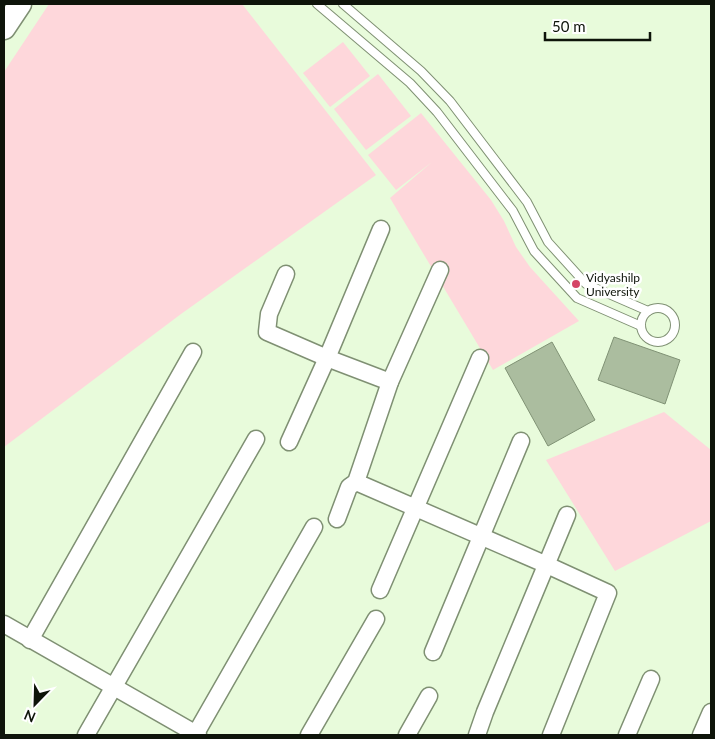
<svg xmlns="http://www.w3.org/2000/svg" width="715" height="739" viewBox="0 0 715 739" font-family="Lato,sans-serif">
  <rect width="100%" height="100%" fill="#e8fbdb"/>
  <g fill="#fed7db">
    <path d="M49,4h193l134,171 -195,139 -177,133v-375z"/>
    <path d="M343,42l27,34 -40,31 -27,-34z"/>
    <path d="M378,74l33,42 -45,34 -32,-41z"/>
    <path d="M421,113l70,87 13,21 12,26 14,20 49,54 -86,49 -103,-172 42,-36 -36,28 -28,-35z"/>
    <path d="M664,412l47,38v71l-96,50 -69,-111z"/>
  </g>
  <g fill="#abbd9f" stroke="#809275">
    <path d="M614,337l66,23 -15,44 -67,-24z"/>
    <path d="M552,342l43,78 -47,26 -43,-78z"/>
  </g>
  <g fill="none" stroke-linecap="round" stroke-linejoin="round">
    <g stroke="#7f9073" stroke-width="10">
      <g id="service">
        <path d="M317,4l93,79 27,29 76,99 21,40 43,47 64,28"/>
        <path d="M343,4l78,67 29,30 77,101 21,40 38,42 62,27"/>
        <circle cx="658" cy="325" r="17"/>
      </g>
    </g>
    <g stroke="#7f9073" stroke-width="19">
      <g id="minor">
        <path d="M286,274l-17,40 -2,18 60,26 63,24"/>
        <path d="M289,442l38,-84 54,-129"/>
        <path d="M356,482l191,83 61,28 -57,142"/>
        <path d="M337,519l12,-32 7,-5 34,-100 50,-112"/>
        <path d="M380,590l100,-232"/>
        <path d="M4,624l194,111"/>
        <path d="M30,640l163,-288"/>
        <path d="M433,652l88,-211"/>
        <path d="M86,735l170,-296"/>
        <path d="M195,735l119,-208"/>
        <path d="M309,735l67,-116"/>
        <path d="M407,735l22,-39"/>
        <path d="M477,735l8,-23 82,-197"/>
        <path d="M627,735l24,-56"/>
        <path d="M701,735l10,-23"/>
      </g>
    </g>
    <g stroke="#7f9073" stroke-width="25">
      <path id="secondary" d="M4,28l16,-24"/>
    </g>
    <use href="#service" stroke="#fff" stroke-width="8"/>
    <use href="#minor" stroke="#fff" stroke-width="16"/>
    <use href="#secondary" stroke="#fff" stroke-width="22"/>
  </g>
  <circle fill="#d44465" stroke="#fff" stroke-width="2" cx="576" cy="284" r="5"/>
  <g text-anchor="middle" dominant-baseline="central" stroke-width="5" stroke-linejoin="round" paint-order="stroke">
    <g font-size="12" fill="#0e140a" stroke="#fff" text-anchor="start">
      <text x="586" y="277">Vidyashilp<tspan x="586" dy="14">University</tspan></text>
    </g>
  </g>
  <rect width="715" height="739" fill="none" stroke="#0e140a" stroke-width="10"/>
  <g transform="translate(35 704) rotate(203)" stroke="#ffffff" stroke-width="4" paint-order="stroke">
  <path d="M0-4L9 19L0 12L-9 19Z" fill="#0e140a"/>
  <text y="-8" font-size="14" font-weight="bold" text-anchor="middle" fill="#0e140a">N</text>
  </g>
  <path d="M545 32v8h105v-8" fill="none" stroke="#0e140a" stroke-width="2.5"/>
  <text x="552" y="32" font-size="15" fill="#0e140a" stroke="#ffffff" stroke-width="4" paint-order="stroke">50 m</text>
</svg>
